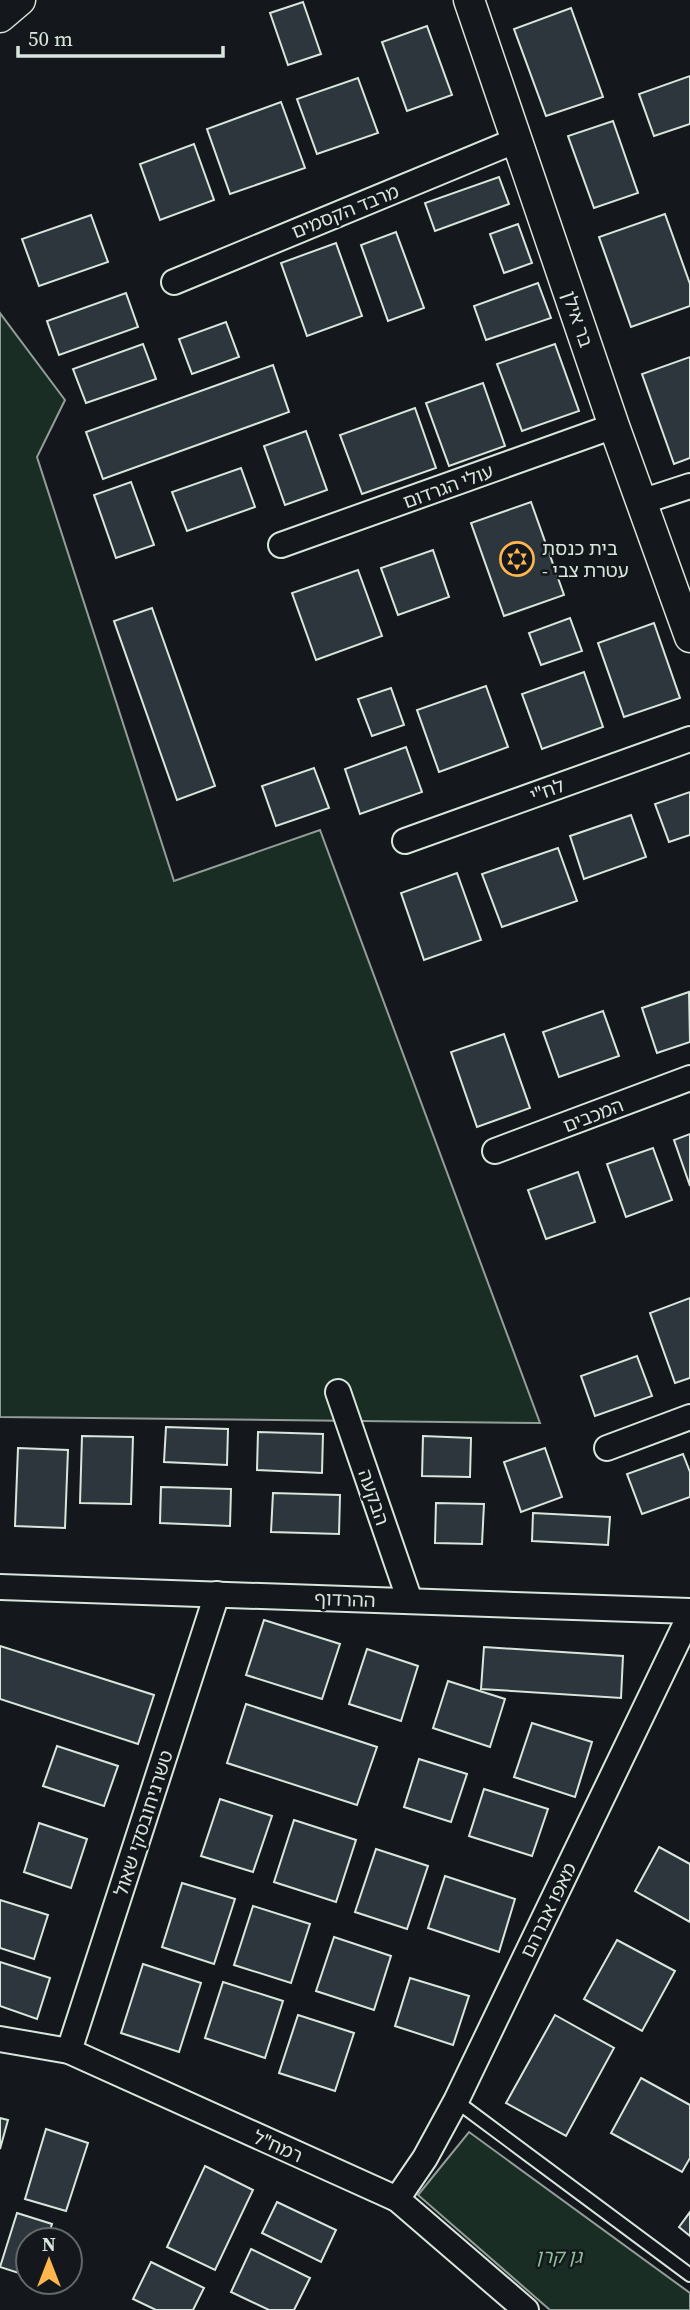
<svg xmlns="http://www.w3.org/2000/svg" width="690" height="2310" viewBox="0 0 690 2310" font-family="'Source Serif 4','Noto Sans Hebrew',serif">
  <rect width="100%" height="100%" fill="#14181c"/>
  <g fill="#1a2d24" stroke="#939e99" stroke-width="2">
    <path d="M0,313l65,87 -28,57 137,424 146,-51 220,593 -540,-6z"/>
    <path d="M469,2132l221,161v17h-140l-132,-115z"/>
  </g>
  <g fill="#2c363c" stroke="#d8e6dc" stroke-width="2">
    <path d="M303,2l18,52 -33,11 -18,-52z"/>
    <path d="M571,8l32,89 -57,19 -32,-87z"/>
    <path d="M427,26l25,69 -45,16 -25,-69z"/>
    <path d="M690,76v48l-36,12 -15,-42z"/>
    <path d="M358,78l20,55 -61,21 -20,-55z"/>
    <path d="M281,102l24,66 -75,26 -23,-65z"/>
    <path d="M613,121l25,72 -44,15 -26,-72z"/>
    <path d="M194,144l20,56 -54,20 -20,-56z"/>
    <path d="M499,177l10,27 -74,27 -10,-28z"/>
    <path d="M665,214l25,70v22l-59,21 -32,-90z"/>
    <path d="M91,215l17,47 -69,24 -17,-47z"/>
    <path d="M518,224l14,39 -28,10 -14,-39z"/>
    <path d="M396,232l28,76 -36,13 -27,-76z"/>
    <path d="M336,243l26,73 -55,20 -26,-73z"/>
    <path d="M538,283l13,35 -65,22 -12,-34z"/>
    <path d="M126,293l12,34 -79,28 -12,-34z"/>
    <path d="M226,322l13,35 -47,17 -13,-35z"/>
    <path d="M143,344l13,35 -70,24 -13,-34z"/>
    <path d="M555,344l24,67 -57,20 -25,-67z"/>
    <path d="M690,357v101l-16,6 -32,-90z"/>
    <path d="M273,365l16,47 -186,67 -17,-47z"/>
    <path d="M483,383l22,63 -56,20 -23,-63z"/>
    <path d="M415,408l21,60 -74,26 -22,-59z"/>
    <path d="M306,431l21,59 -42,15 -21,-59z"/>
    <path d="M241,468l14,39 -68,24 -15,-39z"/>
    <path d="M131,482l23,63 -38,13 -22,-63z"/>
    <path d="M531,502l33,93 -60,21 -33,-93z"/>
    <path d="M433,550l16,47 -51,18 -17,-47z"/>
    <path d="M358,570l24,66 -66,24 -24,-67z"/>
    <path d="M152,608l63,178 -38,14 -63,-179z"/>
    <path d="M570,618l12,33 -41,14 -12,-32z"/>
    <path d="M654,623l26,75 -56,19 -26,-74z"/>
    <path d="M584,672l19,55 -61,22 -20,-55z"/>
    <path d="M486,686l22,61 -69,25 -22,-62z"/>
    <path d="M391,688l13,37 -32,11 -14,-37z"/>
    <path d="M406,747l16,45 -62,22 -15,-45z"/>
    <path d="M314,768l15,40 -53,18 -14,-40z"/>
    <path d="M690,792v43l-21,7 -14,-38z"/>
    <path d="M631,815l15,42 -62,22 -14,-43z"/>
    <path d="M558,848l19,53 -75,26 -20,-53z"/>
    <path d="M457,873l24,67 -57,20 -23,-67z"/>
    <path d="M689,992l1,50 -33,11 -15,-45z"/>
    <path d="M603,1011l16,45 -60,21 -16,-45z"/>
    <path d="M504,1034l26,74 -53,19 -26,-75z"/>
    <path d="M690,1134v52l-16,-46z"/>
    <path d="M653,1148l19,52 -46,17 -19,-53z"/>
    <path d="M578,1172l17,50 -49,17 -18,-49z"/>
    <path d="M690,1298v80l-15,5 -25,-70z"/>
    <path d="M637,1356l15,40 -57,20 -14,-40z"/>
    <path d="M166,1427l62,2 -1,36 -63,-3z"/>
    <path d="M258,1432l65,2 -1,39 -65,-3z"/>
    <path d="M82,1436l51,1 -2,67 -51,-1z"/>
    <path d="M423,1436l48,2 -1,39 -48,-1z"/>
    <path d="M18,1448l50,2 -3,78 -50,-2z"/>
    <path d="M545,1448l17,49 -41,15 -17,-50z"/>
    <path d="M683,1454l7,18v25l-48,17 -15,-40z"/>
    <path d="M161,1487l70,2 -1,37 -70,-3z"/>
    <path d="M273,1493l67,2 -1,39 -68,-2z"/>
    <path d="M436,1503l48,1 -2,40 -47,-1z"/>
    <path d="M533,1513l77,4 -2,28 -76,-4z"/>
    <path d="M264,1620l76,24 -18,55 -76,-24z"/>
    <path d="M0,1646l154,49 -16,49 -138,-45z"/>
    <path d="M484,1647l139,9 -2,42 -140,-9z"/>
    <path d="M367,1649l51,17 -17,55 -52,-17z"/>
    <path d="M448,1681l57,18 -15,48 -57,-19z"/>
    <path d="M246,1704l131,43 -20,58 -130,-42z"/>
    <path d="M532,1723l60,19 -17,55 -61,-20z"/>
    <path d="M57,1746l61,20 -14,40 -61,-20z"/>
    <path d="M419,1759l48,15 -16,48 -47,-15z"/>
    <path d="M484,1789l64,20 -16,47 -63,-20z"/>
    <path d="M220,1799l52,17 -19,56 -52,-16z"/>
    <path d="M294,1820l62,20 -20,62 -62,-20z"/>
    <path d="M39,1823l48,16 -16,49 -47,-16z"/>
    <path d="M659,1847l31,17v58l-55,-31z"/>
    <path d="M376,1849l52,17 -21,63 -52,-17z"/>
    <path d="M445,1876l70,23 -16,53 -71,-24z"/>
    <path d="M182,1883l53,16 -21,65 -52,-17z"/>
    <path d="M0,1900l48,15 -14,44 -34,-11z"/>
    <path d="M253,1906l57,18 -19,59 -57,-18z"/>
    <path d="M334,1937l57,19 -17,54 -58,-19z"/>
    <path d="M617,1940l58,31 -33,60 -58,-32z"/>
    <path d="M0,1962l50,16 -13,41 -37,-13z"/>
    <path d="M143,1964l58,19 -22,69 -58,-19z"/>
    <path d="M410,1978l59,18 -16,49 -58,-19z"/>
    <path d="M223,1982l60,19 -18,57 -60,-20z"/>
    <path d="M298,2015l56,18 -19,58 -56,-18z"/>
    <path d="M555,2015l59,33 -48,88 -60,-33z"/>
    <path d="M641,2078l49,27v53l-8,14 -71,-39z"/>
    <path d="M0,2118l8,2 -8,29z"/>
    <path d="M46,2129l42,14 -22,68 -41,-12z"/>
    <path d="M205,2166l48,24 -38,80 -48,-23z"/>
    <path d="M277,2202l59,28 -15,32 -59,-29z"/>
    <path d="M690,2212v24l-11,-9z"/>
    <path d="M17,2213l35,11 -5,16h-19v36l-28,-9z"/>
    <path d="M251,2249l59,29 -16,32h-25l-38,-18z"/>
    <path d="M151,2262l53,26 -11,22h-37l-23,-11z"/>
  </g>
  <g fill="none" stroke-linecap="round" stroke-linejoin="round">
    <g stroke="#d8e6dc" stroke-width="16">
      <path id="service" d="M456,2101l234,174"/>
    </g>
    <g stroke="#d8e6dc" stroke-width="28">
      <g id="minor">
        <path d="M174,282l343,-142"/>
        <path d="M641,502l49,-16"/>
        <path d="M281,545l333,-119"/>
        <path d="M405,841l285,-102"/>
        <path d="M495,1151l195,-73"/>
        <path d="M338,1392l72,209"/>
        <path d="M607,1448l83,-31"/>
        <path d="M0,1587l690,24"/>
        <path d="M0,2039l69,12 328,148 129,111"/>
        <path d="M69,2051l148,-457"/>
        <path d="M397,2199l28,-41 31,-57 234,-486"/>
      </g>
    </g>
    <g stroke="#d8e6dc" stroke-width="33">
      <g id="tertiary">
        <path d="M469,0l145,426 76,211"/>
        <path d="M0,17l20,-17"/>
      </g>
    </g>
    <use href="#service" stroke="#14181c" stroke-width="12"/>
    <use href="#minor" stroke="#14181c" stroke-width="24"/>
    <use href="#tertiary" stroke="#14181c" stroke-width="30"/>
  </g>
  <defs>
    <g id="synagogue-ring" transform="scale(1.75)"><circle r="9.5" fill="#14181c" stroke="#ffb74d" stroke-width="1.5"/><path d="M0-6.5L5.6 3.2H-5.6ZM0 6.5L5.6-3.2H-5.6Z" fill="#ffb74d"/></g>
  </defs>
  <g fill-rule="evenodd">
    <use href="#synagogue-ring" x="517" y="559"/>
  </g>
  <g text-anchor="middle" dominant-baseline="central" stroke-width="5" stroke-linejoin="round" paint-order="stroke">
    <g font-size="19" fill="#d8e6dc" stroke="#14181c">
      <text transform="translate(345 211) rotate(-22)">מרבד הקסמים</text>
      <text transform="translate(578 319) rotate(71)">בר אילן</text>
      <text transform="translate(448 486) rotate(-20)">עולי הגרדום</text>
      <text transform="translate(547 790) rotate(-20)">לח"י</text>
      <text transform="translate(593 1115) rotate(-21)">המכבים</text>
      <text transform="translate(374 1497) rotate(71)">הבקעה</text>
      <text transform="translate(345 1599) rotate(2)">ההרדוף</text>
      <text transform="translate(143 1823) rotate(-72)">טשרניחובסקי שאול</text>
      <text transform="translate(548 1910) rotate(-64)">מאפו אברהם</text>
      <text transform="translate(278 2146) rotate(24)">רמח"ל</text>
    </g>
    <g font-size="19" fill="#d8e6dc" stroke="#14181c" text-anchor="start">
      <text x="542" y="548">בית כנסת<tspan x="542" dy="22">- עטרת צבי</tspan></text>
    </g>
    <g font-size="19" font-style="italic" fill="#8ac095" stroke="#14181c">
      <text x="559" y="2256">גן קרן</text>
    </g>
  </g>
  <g transform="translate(49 2261)"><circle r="33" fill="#14181c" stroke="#626a69" stroke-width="2"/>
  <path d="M0-5L12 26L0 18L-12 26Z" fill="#ffb74d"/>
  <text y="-10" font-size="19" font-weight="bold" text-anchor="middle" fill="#d8e6dc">N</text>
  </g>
  <path d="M18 46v10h205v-10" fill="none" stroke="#d8e6dc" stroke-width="3.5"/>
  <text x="28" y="46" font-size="21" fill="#d8e6dc" stroke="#14181c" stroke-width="5" paint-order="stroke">50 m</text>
</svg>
